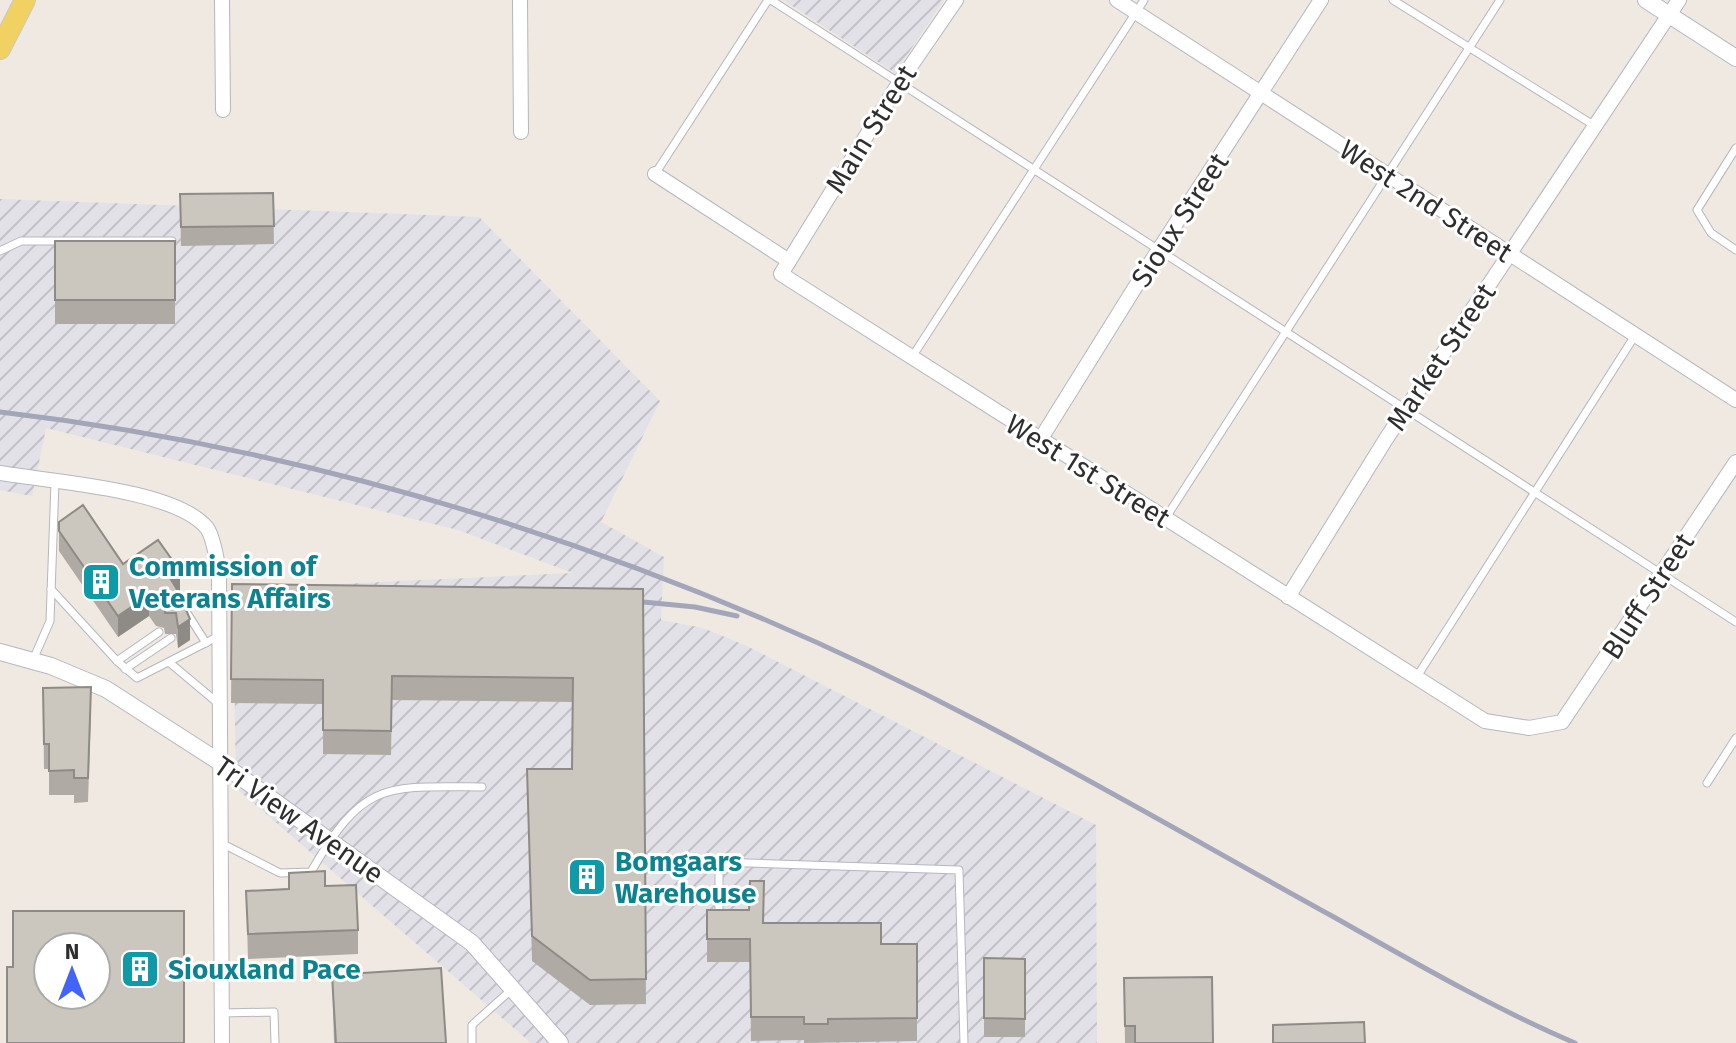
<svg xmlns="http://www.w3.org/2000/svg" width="1736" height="1043" viewBox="0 0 1736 1043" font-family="'Fira Sans',sans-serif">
  <defs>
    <pattern id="industrial-furrows" width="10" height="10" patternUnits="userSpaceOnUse" patternTransform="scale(2)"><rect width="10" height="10" fill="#e3e1e8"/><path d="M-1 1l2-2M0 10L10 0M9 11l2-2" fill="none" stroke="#c3c1c7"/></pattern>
  </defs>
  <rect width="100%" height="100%" fill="#efe9e1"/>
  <g fill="url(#industrial-furrows)">
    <path d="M783,0h161l-49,73z"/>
    <path d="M0,199l479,18 181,184 -59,121 63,35 -3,63 42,8 44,18 349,179 1,218h-566l-295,-255 -3,-199 340,-16 -115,-43 -412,-102 -14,68 -32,-6z"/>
  </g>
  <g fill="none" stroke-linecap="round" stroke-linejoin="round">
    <g stroke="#b4b7c1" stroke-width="9">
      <g id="service">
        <path d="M771,0l965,622"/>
        <path d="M1393,0l202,126"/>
        <path d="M1736,148l-39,62 14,23 25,17"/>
        <path d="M655,174l113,-174"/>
        <path d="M0,251l21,-10h151"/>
        <path d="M912,357l232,-357"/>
        <path d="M1165,519l335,-519"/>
        <path d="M51,589l66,72 20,17 82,-42"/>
        <path d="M184,616l3,-3 19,30"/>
        <path d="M33,660l17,-39 5,-139"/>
        <path d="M117,661l42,-29"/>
        <path d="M170,663l49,41"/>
        <path d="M125,669l46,-31"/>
        <path d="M1416,678l220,-344"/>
        <path d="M1707,783l29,-45"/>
        <path d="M221,843l59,30 31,-1c52,-91 73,-86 171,-85"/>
        <path d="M719,918v-56l240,8 5,173"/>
        <path d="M222,1013l52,-1 1,31"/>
        <path d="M472,1043v-18l39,-35"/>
      </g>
    </g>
    <g stroke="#b4b7c1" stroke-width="16">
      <g id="minor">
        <path d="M222,0l1,110"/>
        <path d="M520,0l1,132"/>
        <path d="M956,0l-57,83 -118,191 704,447 44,7 33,-6 174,-260"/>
        <path d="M1117,0l619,400"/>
        <path d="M655,174l134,87"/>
        <path d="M1040,440l109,-175 172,-265"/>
        <path d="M0,473c51,9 175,16 207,55 7,10 9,30 12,42l3,473"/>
        <path d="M1288,597l98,-158 293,-439"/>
      </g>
    </g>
    <g stroke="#b4b7c1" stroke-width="18">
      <g id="tertiary">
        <path d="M1646,0l90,58"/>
        <path d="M0,652l51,14 55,23 115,74 251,180 88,100"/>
      </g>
    </g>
    <g stroke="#c9c9c9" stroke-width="22">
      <path id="primary" d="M0,49l25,-49"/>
    </g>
    <use href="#service" stroke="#fff" stroke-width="7"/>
    <use href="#minor" stroke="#fff" stroke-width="14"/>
    <use href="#tertiary" stroke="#fff" stroke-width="16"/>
    <use href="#primary" stroke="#f2d163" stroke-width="20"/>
    <g stroke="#a3a6b8" stroke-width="5">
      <path d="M0,412c340,40 675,150 978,309 119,62 236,130 354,195 80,45 159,91 243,127"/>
      <path d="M623,600l72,7 42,9"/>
    </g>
  </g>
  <g fill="#afaba4">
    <path d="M273,193l1,51 -93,2 -1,-52z"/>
    <rect x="55" y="241" width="120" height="83"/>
    <path d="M59,522l64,42 57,28 -2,1v7l12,40 -12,8 -2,-14h-11l-1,-6 -8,-2 -7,-10 -31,21 -59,-86z"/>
    <path d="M232,584l411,5 3,415 -56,1 -58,-44 -5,-192h45v-67l-180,-2 -1,55 -68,-1v-50l-92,-1z"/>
    <path d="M43,688l48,23 -3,91 -14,1v-8h-25v-26h-5z"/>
    <path d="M325,886l33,44v24l-110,5 -2,-68z"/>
    <path d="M707,910l56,13 118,21h36v97l-113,2v-3l-53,1 -1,-79h-43z"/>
    <path d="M984,958l41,1v78h-41z"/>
    <path d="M332,975l114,68h-112z"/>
    <path d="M1124,978l89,65h-88z"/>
  </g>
  <g fill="#8e8b86">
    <path d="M180,571v21l-2,1v19l-1,-12 -7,-22z"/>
    <path d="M149,595v21l-31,21v-21z"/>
    <path d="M190,619v21l-12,8v-21z"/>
  </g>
  <g fill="#cbc7bf" stroke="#8e8b86" stroke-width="2" fill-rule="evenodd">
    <path d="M273,193l1,33 -93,1 -1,-33z"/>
    <rect x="55" y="241" width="120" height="59"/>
    <path d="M83,505l40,59 35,-24 22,31 -10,7 8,13 -1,9 6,3 7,16 -12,8 -2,-14h-11l-1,-6 -8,-1 -7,-11 -31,21 -59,-85v-9z"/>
    <path d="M232,584l411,5 3,390 -56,1 -58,-44 -5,-167h45l1,-91 -181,-2 -1,55 -68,-1v-50l-92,-1z"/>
    <path d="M91,687l-3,91h-14v-8l-25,1v-27h-5l-1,-56z"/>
    <path d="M325,871v15l31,-1 2,45 -110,4 -2,-43 43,-2v-16z"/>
    <path d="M750,881h14l-1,42h118v21h36v74l-89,1v5h-24v-7h-53l-1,-78h-43v-29h42z"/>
    <path d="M13,911h171v132h-177v-76h6zM48,947h48v48h-48z"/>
    <path d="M984,958l41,1v60l-41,-1z"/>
    <path d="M441,968l5,75h-110l-4,-68z"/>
    <path d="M1212,977l1,66h-78v-17h-10l-1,-48z"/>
    <path d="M1364,1022l1,21h-92v-18z"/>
  </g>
  <defs>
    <g id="building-square" transform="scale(2)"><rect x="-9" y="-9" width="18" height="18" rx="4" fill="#0f9aa8" stroke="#fff"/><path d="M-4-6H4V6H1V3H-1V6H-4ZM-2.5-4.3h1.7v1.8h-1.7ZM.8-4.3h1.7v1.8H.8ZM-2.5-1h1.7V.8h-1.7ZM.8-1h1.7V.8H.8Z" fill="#fff"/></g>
  </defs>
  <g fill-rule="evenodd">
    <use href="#building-square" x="101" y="582"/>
    <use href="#building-square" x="587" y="877"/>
    <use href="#building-square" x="140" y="969"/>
  </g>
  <g text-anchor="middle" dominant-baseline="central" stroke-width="6" stroke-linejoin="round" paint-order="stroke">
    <g font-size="28" fill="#2e2e2e" stroke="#fff">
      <text transform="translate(871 129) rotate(-58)">Main Street</text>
      <text transform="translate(1426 201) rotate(33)">West 2nd Street</text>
      <text transform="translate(1180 220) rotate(-57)">Sioux Street</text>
      <text transform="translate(1441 357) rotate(-56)">Market Street</text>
      <text transform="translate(1088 471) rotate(32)">West 1st Street</text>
      <text transform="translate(1648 596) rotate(-57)">Bluff Street</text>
      <text transform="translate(299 820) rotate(35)">Tri View Avenue</text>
    </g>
    <g font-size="28" font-weight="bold" fill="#0d838f" stroke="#fff" text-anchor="start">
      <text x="129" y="566">Commission of<tspan x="129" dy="32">Veterans Affairs</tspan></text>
      <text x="615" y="861">Bomgaars<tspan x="615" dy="32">Warehouse</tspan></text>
      <text x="168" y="969">Siouxland Pace</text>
    </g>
  </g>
  <g transform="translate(72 971)"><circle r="38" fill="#ffffff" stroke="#ababab" stroke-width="2"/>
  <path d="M0-6L14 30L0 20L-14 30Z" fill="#4264fb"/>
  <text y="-12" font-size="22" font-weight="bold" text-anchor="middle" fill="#2e2e2e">N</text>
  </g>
</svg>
